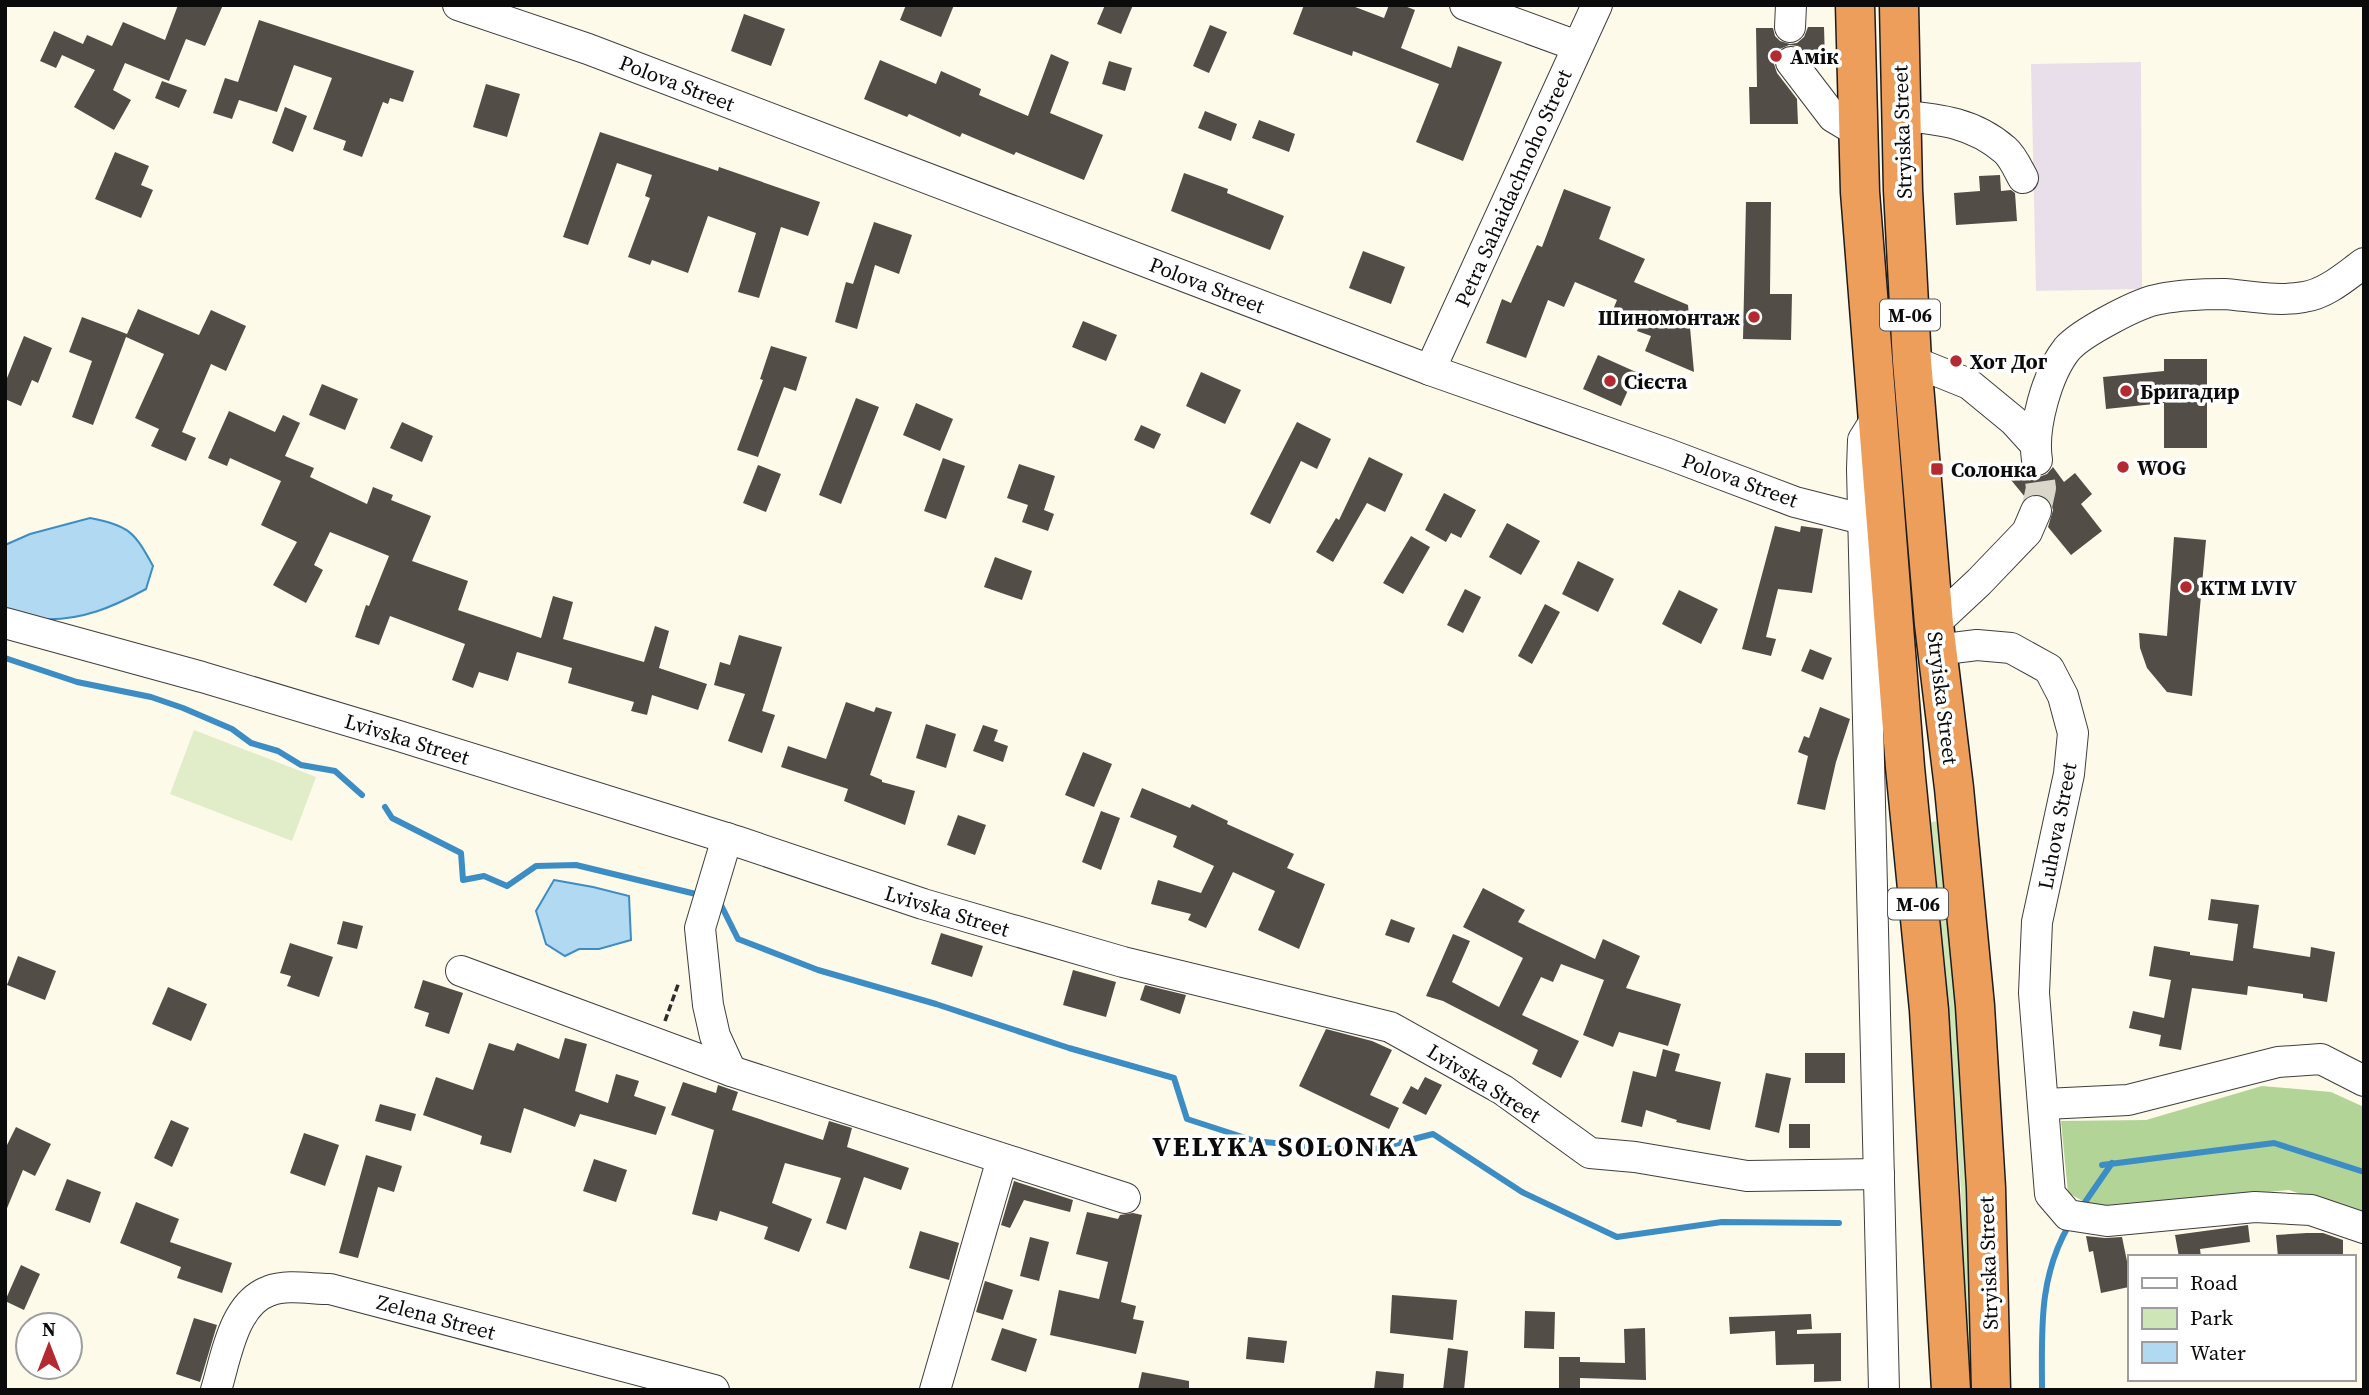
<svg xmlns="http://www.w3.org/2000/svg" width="2369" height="1395" viewBox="0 0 2369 1395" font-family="'Source Serif 4',serif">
  <rect width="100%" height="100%" fill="#fefaea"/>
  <path fill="#e9dfea" d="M2141,62l1,227 -106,2 -5,-227z"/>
  <path fill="#cee6b7" d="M1943,821l17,185 19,384h-13l-5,-201 -14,-183 -18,-184z"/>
  <path fill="#b2d597" d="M2262,1086l69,6 33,15v109l-75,-26 -191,19 -30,-16 -7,-72 85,-1z"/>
  <path fill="#e0edc8" d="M194,730l122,47 -24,64 -122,-47z"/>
  <g fill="#b2d9f2" stroke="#3d8dc5" stroke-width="2">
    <path d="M90,518c39,8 44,13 63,48l-7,23c-33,18 -65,32 -104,30 -12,-1 -25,-8 -37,-11v-63l25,-11z"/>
    <path d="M554,880l39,7 36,9 2,44 -32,9h-20l-14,7 -19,-12 -10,-33z"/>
  </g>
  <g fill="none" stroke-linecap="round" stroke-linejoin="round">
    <g stroke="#3d8dc5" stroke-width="6">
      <path d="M5,658l72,24 74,15 32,11 49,21 19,14 27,8 23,14 34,6 27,24"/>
      <path d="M385,807l7,11 69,35 2,27 21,-4 23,10 29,-20 40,-1 124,30"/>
      <path d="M719,901l19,38 80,31 118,34 133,44 105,30 13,41 68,22 109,11 69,-18 89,58 95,45 105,-15 117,1"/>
      <path d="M2102,1165l172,-22 90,29"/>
      <path d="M2081,1208l31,-45"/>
      <path d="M2042,1390c0,-59 -4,-112 27,-165"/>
    </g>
  </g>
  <g fill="#534d48">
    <path d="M178,5h45l-18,41 -19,-7 -17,42 -44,-18 -12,27 18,10 -17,30 -40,-23 21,-37 -33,-15 -6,13 -16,-7 14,-30 29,13 4,-9 25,11 11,-24 42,18z"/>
    <path d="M906,5h48l-13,32 -41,-17z"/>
    <path d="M1105,5h28l-12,29 -24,-10z"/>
    <path d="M1304,5h46l34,13 5,-13h13l13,5 -14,38 50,20 7,-22 44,16 -39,99 -47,-19 23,-58 -86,-33 -1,5 -59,-22z"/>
    <path d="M744,14l41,15 -14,37 -40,-15z"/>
    <path d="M259,20l155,51 -11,31 -13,-4 -2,6 -5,-2 -21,55 -19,-7 3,-9 -33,-12 19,-51 -38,-13 -17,47 -38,-12 -7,19 -19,-6 12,-35 13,4z"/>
    <path d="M1210,25l17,7 -18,41 -16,-7z"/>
    <path d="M1808,27h16l1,34 -12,1 -15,-16 -9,-1 -9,4 -5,6 -1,9 3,9 20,26 1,25h-48l-1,-37h8l-1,-59h17l2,8 5,5 10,3 7,-1 7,-6z"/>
    <path d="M1051,54l18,8 -19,51 53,22 -19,45 -68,-28 -2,3 -52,-22 -2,4 -51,-23 -2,3 -43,-18 16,-39 56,24 5,-13 40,18 -2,6 49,21z"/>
    <path d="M1109,61l23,7 -7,23 -23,-7z"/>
    <path d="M162,81l25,9 -8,18 -24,-10z"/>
    <path d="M486,84l34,10 -13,43 -34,-10z"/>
    <path d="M285,107l22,9 -14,36 -21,-9z"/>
    <path d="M1205,111l32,13 -6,17 -33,-13z"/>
    <path d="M1259,120l36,14 -6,18 -37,-14z"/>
    <path d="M600,132l118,39 1,-4 101,35 -12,34 -27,-9 -22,71 -21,-6 18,-59 -48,-17 -20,57 -36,-13 -2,5 -22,-8 22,-59 -5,-2 7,-21 -35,-12 -29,82 -25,-8z"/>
    <path d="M115,152l34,14 -8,19 12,5 -12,28 -46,-19z"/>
    <path d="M1184,173l44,16 -1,4 57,23 -14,34 -99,-39z"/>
    <path d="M2000,175l1,16 10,-1 4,3 2,28 -61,4 -2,-32 26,-2 -1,-15z"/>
    <path d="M1564,189l47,18 -12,32 46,20 -11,23 54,23 6,67 -49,-21 6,-15 -14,-5 3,-7 -28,-12 5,-12 -42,-18 -11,25 -16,-7 -22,58 -40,-15 16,-44 9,4 26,-58 5,2z"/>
    <path d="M1746,202h25l-1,92h22l-1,46 -48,-1z"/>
    <path d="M874,222l38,13 -13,39 -24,-9 -18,64 -22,-7 11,-40 7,2z"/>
    <path d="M1363,251l42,16 -14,37 -42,-16z"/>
    <path d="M138,309l61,26 12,-25 35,16 -20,45 -15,-7 -29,68 14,6 -10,23 -35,-15 8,-17 -24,-11 29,-64 -38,-17 -33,88 -21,-8 20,-56 -23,-9 13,-35 45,17z"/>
    <path d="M1083,321l34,14 -11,26 -34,-14z"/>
    <path d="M24,336l28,12 -14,35 -6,-3 -11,26 -16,-7v-16z"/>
    <path d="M771,346l36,11 -11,34 -12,-4 -26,70 -21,-7 26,-70 -3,-1z"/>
    <path d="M1598,355l38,17 -15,34 -38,-17z"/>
    <path d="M2164,359h43v89h-43v-45l-58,6 -3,-32 61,-6z"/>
    <path d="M1201,372l40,18 -16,34 -39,-18z"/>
    <path d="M322,384l36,15 -13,31 -36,-15z"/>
    <path d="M856,398l23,9 -38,97 -22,-9z"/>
    <path d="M916,403l37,16 -13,32 -37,-16z"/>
    <path d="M229,411l46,21 8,-17 17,8 -15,33 29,12 -4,9 57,27 6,-17 20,8 -2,5 40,16 -19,45 56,20 -10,29 83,28 12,-42 20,6 -10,37 81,23 11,-36 14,5 -10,37 48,16 -9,26 -46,-15 -5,20 -16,-4 3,-9 -66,-19 4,-15 -55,-16 -9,29 -29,-9 -6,16 -21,-8 13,-36 -75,-28 -11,29 -24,-8 11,-32 3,1 20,-50 -59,-24 -16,33 9,5 -17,33 -33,-18 24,-43 -36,-17 20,-44 -51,-23 -3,8 -19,-8z"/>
    <path d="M402,422l31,14 -11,26 -32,-14z"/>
    <path d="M1297,422l34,17 -14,30 -16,-8 -31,63 -20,-10z"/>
    <path d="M1141,425l20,9 -7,15 -20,-9z"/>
    <path d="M1369,457l34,17 -18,38 -18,-9 -34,59 -17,-10 20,-34 3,2z"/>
    <path d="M943,458l22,8 -19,53 -22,-8z"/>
    <path d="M1019,464l36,12 -11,34 10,4 -6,17 -26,-9 6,-17 -21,-7z"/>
    <path d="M758,465l23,9 -15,38 -23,-9z"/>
    <path d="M2053,467l11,15 11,-9 17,21 -11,10 21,27 -31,24 -23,-28 5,-17 -3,-10 -8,-5 -7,-1 -10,3 -14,-17 12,-10 7,6 9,1 8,-3z"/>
    <path d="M1444,493l32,17 -15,28 -10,-5 -5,9 -21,-12z"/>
    <path d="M1507,523l33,18 -19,34 -32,-18z"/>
    <path d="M1775,526l25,6 1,-6 22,3 -11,64 -34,-4 -12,48 10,2 -5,17 -29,-7z"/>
    <path d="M1411,536l19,11 -27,47 -20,-11z"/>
    <path d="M2174,537l32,3 -14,156 -25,-4 -20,-24 -7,-20 -1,-15 28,3z"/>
    <path d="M995,557l37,14 -10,29 -38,-13z"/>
    <path d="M1578,561l36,18 -16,33 -36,-18z"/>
    <path d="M1465,589l16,8 -18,36 -16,-8z"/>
    <path d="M1679,590l39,19 -17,35 -39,-20z"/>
    <path d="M1545,604l15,8 -28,52 -14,-8z"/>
    <path d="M739,635l43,12 -20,64 13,4 -13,38 -34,-12 17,-47 -31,-9 6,-23 10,3z"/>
    <path d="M1810,649l22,9 -9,22 -22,-9z"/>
    <path d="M846,702l28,10 2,-5 16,5 -22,63 12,5v2l33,9 -10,34 -61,-24 4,-12 -67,-22 7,-21 38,13z"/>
    <path d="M1820,707l30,12 -14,43 -11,48 -28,-6 11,-48 -10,-4 6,-16 5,2z"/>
    <path d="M926,724l30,10 -10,34 -30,-10z"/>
    <path d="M983,725l15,5 -4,11 14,5 -5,16 -30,-11z"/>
    <path d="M1083,752l29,12 -18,43 -29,-12z"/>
    <path d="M1142,788l48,20 2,-4 36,17 -1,3 67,30 -7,14 38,16 -26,65 -41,-19 17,-39 -42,-19 -27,56 -18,-8 3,-6 -40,-10 7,-24 43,13 13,-27 -41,-19 4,-11 -47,-19z"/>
    <path d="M1101,811l19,7 -19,52 -19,-8z"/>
    <path d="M958,815l28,10 -11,30 -28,-10z"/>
    <path d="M1483,888l42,22 -7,12 77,37 8,-20 37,17 -14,32 55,16 -13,42 -49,-14 -6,15 -30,-12 21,-55 -43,-16 -8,18 -12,-5 -19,38 57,26 -18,37 -29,-14 6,-14 -95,-49 -17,-5 27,-62 17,7 -18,41 47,25 24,-49 -60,-31z"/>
    <path d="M2211,899l48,6 -6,43 57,9 1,-10 24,5 -8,50 -24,-4v-4l-55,-8 -1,9 -55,-7 -11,62 -22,-4 2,-11 -32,-7 4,-17 31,7 7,-38 -22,-4 5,-30 36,6v3l43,6 5,-37 -30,-4z"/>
    <path d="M1391,919l24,9 -6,15 -24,-8z"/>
    <path d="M343,921l20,5 -6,23 -20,-5z"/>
    <path d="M941,933l42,13 -11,31 -41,-13z"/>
    <path d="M290,943l43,14 -14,40 -32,-11 4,-10 -11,-3z"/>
    <path d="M18,956l38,15 -11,29 -38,-15z"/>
    <path d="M1073,970l43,12 -10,35 -43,-12z"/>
    <path d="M423,980l40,13 -14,41 -24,-8 4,-13 -15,-5z"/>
    <path d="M1145,985l41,10 -6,19 -40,-14z"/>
    <path d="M168,987l39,17 -16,37 -39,-17z"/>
    <path d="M1326,1029l46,12 20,9 -22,45 29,13 -10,21 -90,-43z"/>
    <path d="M565,1038l22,6 -12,47 33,12 8,-29 23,7 -5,15 32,11 -10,28 -76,-21 -5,13 -51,-19 -13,45 -31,-9 2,-8 -59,-21 13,-38 37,13 16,-47 25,8 3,-8 42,16z"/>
    <path d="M1663,1049l17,5 -5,17 46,11 -11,48 -34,-8 1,-2 -31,-10 -4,17 -21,-5 12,-51 23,6z"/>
    <rect x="1805" y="1053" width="40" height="30"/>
    <path d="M1766,1073l25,5 -12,55 -24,-6z"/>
    <path d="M1425,1077l17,8 -16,30 -24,-12 9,-17 7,4z"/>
    <path d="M683,1082l33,11 2,-8 20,7 -6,18 91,30 6,-19 23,7 -5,19 62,21 -8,22 -37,-13 -18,53 -20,-7 15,-45 -56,-15 -13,40 40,16 -13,33 -35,-13 4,-12 -48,-16 -3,10 -25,-7 22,-84 -43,-15z"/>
    <path d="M380,1104l36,10 -5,17 -36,-10z"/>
    <path d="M171,1120l18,8 -17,39 -18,-9z"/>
    <rect x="1789" y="1124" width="21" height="24"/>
    <path d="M16,1127l35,17 -16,32 -12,-6 -18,43v-64z"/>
    <path d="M304,1133l35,12 -14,41 -35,-13z"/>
    <path d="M366,1155l36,11 -8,26 -16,-5 -20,71 -19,-5z"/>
    <path d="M594,1159l33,11 -11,32 -33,-11z"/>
    <path d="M67,1179l34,13 -11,31 -35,-13z"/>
    <path d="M1014,1181l59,19 -3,12 -46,-12 -14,28 -9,-3z"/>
    <path d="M136,1202l43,17 -9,23 62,21 -10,30 -45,-15 4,-11 -61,-24z"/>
    <path d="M1087,1212l31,7 2,-4 13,-2 9,2 -21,87 15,4 -3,13 11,2 -8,33 -86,-19 9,-45 40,9 9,-37 -32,-8z"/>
    <path d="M2248,1225l2,17 -50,7 1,8h-22l-4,-22z"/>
    <path d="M920,1231l39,12 -10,37 -40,-12z"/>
    <path d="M2307,1233h16l20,7v17h-65l-2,-22z"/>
    <path d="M2086,1236l19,2 17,-1 7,34v16l-28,6 -8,-42 -4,1z"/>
    <path d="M1030,1237l19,5 -10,39 -19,-5z"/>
    <path d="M21,1265l19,9 -16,36 -19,-9z"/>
    <path d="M985,1281l28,9 -10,30 -27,-8z"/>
    <path d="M1392,1295l65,5 -4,40 -63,-7z"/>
    <path d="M1525,1311l30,1 -1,37 -30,-1z"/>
    <path d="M1811,1314l1,15 -15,1v4l44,-1v48l-27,1v-18l-38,1 -1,-34 -45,3 -1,-17z"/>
    <path d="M194,1318l23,7 -17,57 -24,-8z"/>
    <path d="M1002,1328l35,11 -11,33 -35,-12z"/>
    <path d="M1645,1328l1,52 -66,-2v12h-21v-33h21v5l45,1 -1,-34z"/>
    <path d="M1248,1337l39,4 -3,22 -38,-4z"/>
    <path d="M1448,1348l20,3 -4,39h-21z"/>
    <path d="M1376,1371l28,3 -1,16h-29z"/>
    <path d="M1142,1372l47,9v9h-51z"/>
  </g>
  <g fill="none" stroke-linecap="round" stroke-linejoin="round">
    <path stroke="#dad6c9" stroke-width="30" stroke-dasharray="30 15" stroke-linecap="butt" d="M2036,511l5,-23 -4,-28"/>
    <g stroke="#3e3e3e" stroke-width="32">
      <g id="minor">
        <path d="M458,5l130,44 842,321 238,84 127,48 67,17"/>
        <path d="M1465,5l112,41"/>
        <path d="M1790,27l1,-22"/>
        <path d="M1791,62l42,55 25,15"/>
        <path d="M1902,116c38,3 72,7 103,34 8,7 13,19 18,28"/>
        <path d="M1912,361l57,23 45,37 20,22"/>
        <path d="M1430,370l167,-365"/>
        <path d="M1873,424l-10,16 -1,29 22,921"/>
        <path d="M2037,460c-5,-32 10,-86 30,-111 14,-16 72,-47 93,-50 20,-4 44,-5 64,-5 27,2 53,8 80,3 22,-3 42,-21 60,-34"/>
        <path d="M5,623l197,54 197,59 337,105 187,63 200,58 267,65 113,63 87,63 45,4 112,19 132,-2"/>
        <path d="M1934,624l45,-42 48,-50 9,-21"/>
        <path d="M1937,650l40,-5 34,3 38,21 14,27 10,37 -4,41 -32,148 -3,71 16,201 18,21 39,6 148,-14 56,3 53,18"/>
        <path d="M727,838l-27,90 8,77 7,31 16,35"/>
        <path d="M461,971l270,100 394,127"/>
        <path d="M2045,1104l83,-4 150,-38 43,-3 43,22"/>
        <path d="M216,1390c10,-32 17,-86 53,-99 18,-7 42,-2 61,-2l384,101"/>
        <path d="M935,1390l67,-231"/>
      </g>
    </g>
    <g stroke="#1c1c1c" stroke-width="41">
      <g id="highway">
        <path d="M1855,5l5,187 45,575 24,243 22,380"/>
        <path d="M1899,5l4,185 9,171 22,263 20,164 21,218 11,182 5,202"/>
      </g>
    </g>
    <path stroke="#2d2d2d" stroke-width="3.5" stroke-dasharray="7 3.5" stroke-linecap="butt" d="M665,1021l14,-39"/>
    <use href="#minor" stroke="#fff" stroke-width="30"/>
    <use href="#highway" stroke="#ec9e5a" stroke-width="38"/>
  </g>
  <g fill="#b32b30" stroke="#fff" stroke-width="2.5">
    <circle cx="1776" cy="56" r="7"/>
    <circle cx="1754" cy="317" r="7"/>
    <circle cx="1956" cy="361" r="7"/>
    <circle cx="1610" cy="381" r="7"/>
    <circle cx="2126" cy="391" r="7"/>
    <circle cx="2123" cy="467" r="7"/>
    <rect x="1930" y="462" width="14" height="14" rx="3.5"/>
    <circle cx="2186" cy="587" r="7"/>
  </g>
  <g text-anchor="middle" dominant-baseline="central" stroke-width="7" stroke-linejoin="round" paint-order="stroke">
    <g fill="#fff" stroke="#545454" stroke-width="2">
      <rect x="1880" y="299.5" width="60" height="31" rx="5"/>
      <rect x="1888" y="888.5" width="60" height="31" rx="5"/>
    </g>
    <g font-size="19" font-weight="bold" fill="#0b0b0b">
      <text x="1910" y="315">М-06</text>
      <text x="1918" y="904">М-06</text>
    </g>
    <g font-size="21" font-weight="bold" fill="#0b0b0b" stroke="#fff" text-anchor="start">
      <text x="1790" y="56">Амік</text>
      <text x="1740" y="317" text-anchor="end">Шиномонтаж</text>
      <text x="1970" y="361">Хот Дог</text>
      <text x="1624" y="381">Сієста</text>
      <text x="2140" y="391">Бригадир</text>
      <text x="2137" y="467">WOG</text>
      <text x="1951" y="469">Солонка</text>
      <text x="2200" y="587">KTM LVIV</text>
    </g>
    <g font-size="21" fill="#0b0b0b" stroke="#fff">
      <text transform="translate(677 83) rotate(21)">Polova Street</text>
      <text transform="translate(1902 132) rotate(-92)">Stryiska Street</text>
      <text transform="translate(1513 188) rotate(-66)">Petra Sahaidachnoho Street</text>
      <text transform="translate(1207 285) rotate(21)">Polova Street</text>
      <text transform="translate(1740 480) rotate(20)">Polova Street</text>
      <text transform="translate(1943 698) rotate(83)">Stryiska Street</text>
      <text transform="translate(407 739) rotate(17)">Lvivska Street</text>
      <text transform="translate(2057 826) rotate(-79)">Luhova Street</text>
      <text transform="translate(947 911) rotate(17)">Lvivska Street</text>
      <text transform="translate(1484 1083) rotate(32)">Lvivska Street</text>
      <text transform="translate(1988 1263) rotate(-92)">Stryiska Street</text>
      <text transform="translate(436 1317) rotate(15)">Zelena Street</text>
    </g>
    <g font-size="28" font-weight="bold" letter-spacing="2" fill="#0b0b0b" stroke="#fff">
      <text x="1286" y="1146">VELYKA SOLONKA</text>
    </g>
  </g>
  <rect width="2369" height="1395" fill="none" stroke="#0b0b0b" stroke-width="14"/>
  <rect x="2128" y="1255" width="228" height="126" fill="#ffffff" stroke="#9d9d9d" stroke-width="2"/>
  <rect x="2142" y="1278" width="35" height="10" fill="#ffffff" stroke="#9d9d9d" stroke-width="2"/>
  <text x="2190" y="1290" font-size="21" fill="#0b0b0b">Road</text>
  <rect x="2142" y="1308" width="35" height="21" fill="#cee6b7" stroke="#9d9d9d" stroke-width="2"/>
  <text x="2190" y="1325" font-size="21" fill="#0b0b0b">Park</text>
  <rect x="2142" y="1342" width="35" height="21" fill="#b2d9f2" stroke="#9d9d9d" stroke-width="2"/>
  <text x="2190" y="1360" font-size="21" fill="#0b0b0b">Water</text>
  <g transform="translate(49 1346)"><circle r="33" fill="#ffffff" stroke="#9d9d9d" stroke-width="2"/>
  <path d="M0-5L12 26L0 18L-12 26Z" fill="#b32b30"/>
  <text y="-10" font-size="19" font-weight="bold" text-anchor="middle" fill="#0b0b0b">N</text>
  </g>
</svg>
